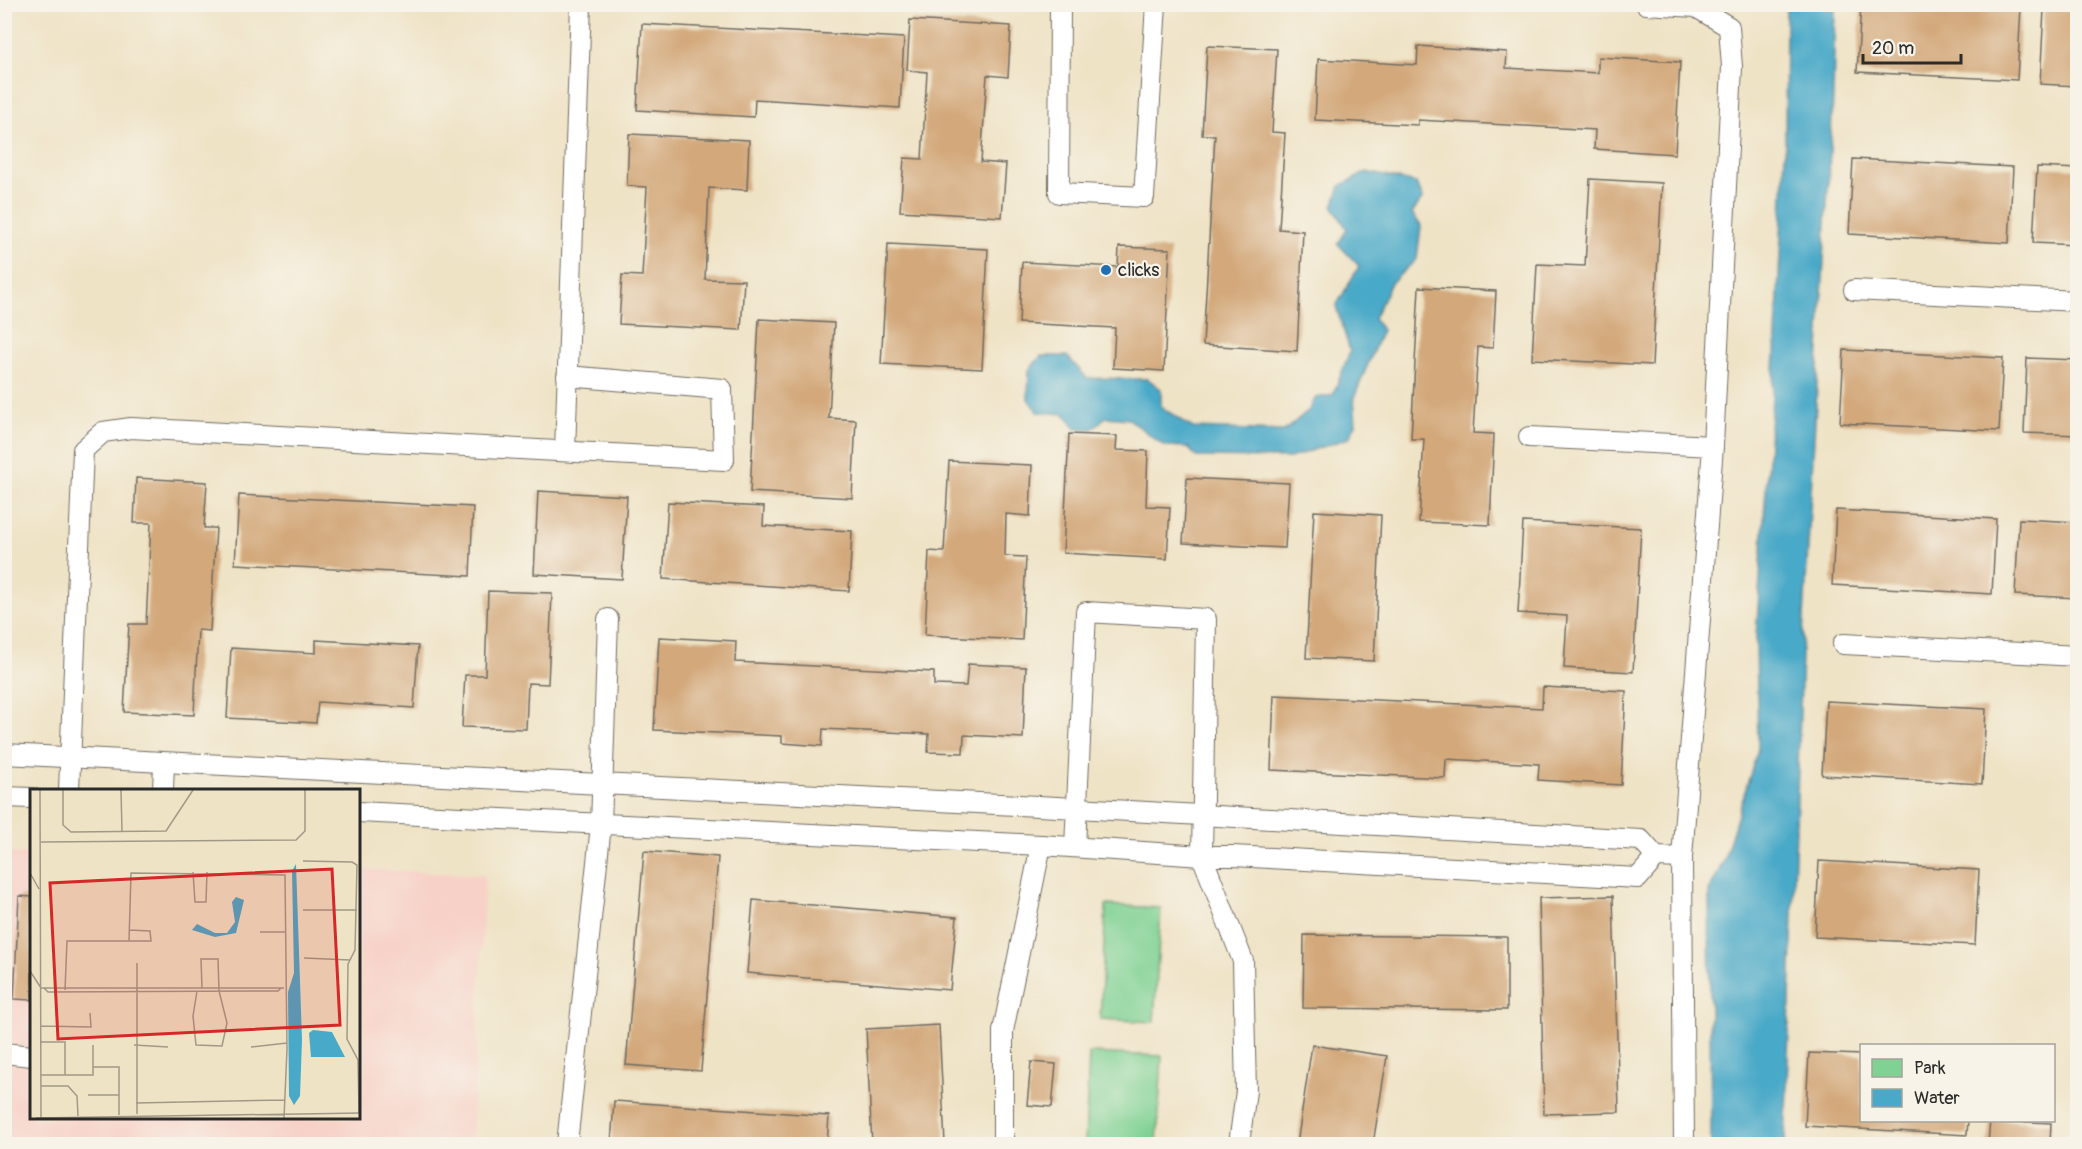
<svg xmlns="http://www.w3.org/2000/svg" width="2082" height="1149" viewBox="0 0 2082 1149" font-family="Pangolin,sans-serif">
  <rect width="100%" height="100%" fill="#f7f3e8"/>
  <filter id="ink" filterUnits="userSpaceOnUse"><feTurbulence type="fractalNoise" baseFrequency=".0167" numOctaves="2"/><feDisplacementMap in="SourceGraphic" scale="12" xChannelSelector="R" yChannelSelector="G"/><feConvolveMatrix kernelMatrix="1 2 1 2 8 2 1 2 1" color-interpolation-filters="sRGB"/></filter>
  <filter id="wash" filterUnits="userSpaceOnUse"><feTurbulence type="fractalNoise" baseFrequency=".008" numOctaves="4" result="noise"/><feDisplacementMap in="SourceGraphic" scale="24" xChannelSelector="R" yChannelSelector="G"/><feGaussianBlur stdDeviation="1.35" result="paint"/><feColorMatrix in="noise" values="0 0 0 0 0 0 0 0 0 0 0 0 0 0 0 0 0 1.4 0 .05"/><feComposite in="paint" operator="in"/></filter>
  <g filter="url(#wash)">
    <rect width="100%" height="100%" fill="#efe3c6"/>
    <path fill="#f7d1c7" d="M5,853l26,1 1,264h326l1,-249 126,6 -13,269h-467z"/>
    <g fill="#80d294" stroke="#567e60" stroke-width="1.5">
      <path d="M1106,905l55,3 -7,114 -54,-3z"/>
      <path d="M1089,1053l73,3 -5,88h-72z"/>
    </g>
    <g fill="#49a9c8" stroke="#3a6a7a" stroke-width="1.5">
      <path d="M1786,5h49l-2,93 -31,556 -17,490h-74l-2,-253 15,-31 34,-111 -2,-111 19,-284 10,-198z"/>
      <path d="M1367,172l49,11 7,15 -11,15 9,13 -4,33 -26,24 -17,35 8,12 -28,68 2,26 -7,14 -59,20 -94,-1 -8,-10 -24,-1 -35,-27 -23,-2 -14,12 -16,-1 -12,-14 -26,-2 -10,-13 1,-29 12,-14h26l20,22 61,1 13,10v18l32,21 91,3 26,-22 5,-11 18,-3 17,-44 -14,-45 23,-40 -21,-22 9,-15 -14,-22 7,-21z"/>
    </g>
    <g id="blocks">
      <g fill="#d3a97c">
        <path d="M1861,4h104l56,3 -4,73 -160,-8z"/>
        <path d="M2044,9l34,1v76l-38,-2z"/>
        <path d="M910,20l101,6 -3,51 -21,-2 -6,87 25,2 -4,53 -102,-6 4,-53 18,1 5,-87 -20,-2z"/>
        <path d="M642,24l262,14 -4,70 -145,-9 -1,18 -117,-7z"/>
        <path d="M1207,46l70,3 -5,83 13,1 -6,96 24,2 -6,120 -94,-6 12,-210h-13z"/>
        <path d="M1418,46l89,6 -1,16 92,5v-16l82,5 -5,92 -81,-5 1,-19 -177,-10v5l-103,-5 3,-61 99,6z"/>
        <path d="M629,134l120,6 -2,50 -38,-2 -4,91 39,1 -3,50 -122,-6 3,-49 20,1 5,-89 -20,-1z"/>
        <path d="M1853,159l160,8 -4,76 -160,-9z"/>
        <path d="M2037,167l41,2v76l-45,-2z"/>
        <path d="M1590,179l72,4 -10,182 -120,-6 5,-95 48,2z"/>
        <path d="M888,244l100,5 -6,120 -101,-5z"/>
        <path d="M1119,247l51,2 -6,122 -51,-3 2,-40 -96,-5 3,-61 96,5z"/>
        <path d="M1419,287l77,4 -3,57 -15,-1 -5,86 21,1 -4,91 -71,-3 5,-83h-13z"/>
        <path d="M759,319l75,4 -5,95 27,2 -4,78 -102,-6z"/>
        <path d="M1844,350l159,8 -4,73 -159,-8z"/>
        <path d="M2027,358l51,2v75l-54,-2z"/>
        <path d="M1069,434l48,2 -1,14 32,1 -2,55 24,1 -3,52 -104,-6z"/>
        <path d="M949,461l83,4 -2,51 -24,-2 -1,42 21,1 -4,83 -97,-5 4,-84 15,1z"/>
        <path d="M136,478l71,4 -3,46h12l-6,103 -12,-1 -4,85 -70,-3 5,-88h17l5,-101h-17z"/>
        <path d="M1187,478l102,5 -4,65 -102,-5z"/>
        <path d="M538,491l89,5 -5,83 -88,-5z"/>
        <path d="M239,495l234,12 -3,69 -235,-12z"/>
        <path d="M668,502l96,5 -1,19 89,5 -3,60 -186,-12z"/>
        <path d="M1836,510l160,9 -4,75 -160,-9z"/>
        <path d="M1314,511l67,4 -7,146 -68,-3z"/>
        <path d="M2019,519l59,3v76l-63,-3z"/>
        <path d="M1523,522l118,6 -8,144 -69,-4 3,-52 -49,-3z"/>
        <path d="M488,591l64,2 -4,91 -20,-1 -2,46 -64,-2 3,-52h20z"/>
        <path d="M659,637l77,4 -1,21 199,10v13l32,1 2,-22 58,3 -3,71 -59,-3 -1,18 -35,-1 1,-18 -106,-5 -1,17 -40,-3v-7l-128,-6z"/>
        <path d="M316,640l102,6 -4,62 -96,-6 -2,21 -89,-5 4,-70 85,5z"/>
        <path d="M1543,687l83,4 -5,94 -83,-5 1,-16 -93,-5 -1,19 -174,-8 3,-75 268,13z"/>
        <path d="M1826,701l160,8 -4,75 -160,-9z"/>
        <path d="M644,851l74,6 -17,214 -75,-6z"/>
        <path d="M1819,861l160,9 -4,75 -160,-8z"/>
        <path d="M19,896l13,1v103l-18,-1z"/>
        <path d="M1613,896l6,216 -75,2 -5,-216z"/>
        <path d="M753,900l204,17 -7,73 -203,-17z"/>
        <path d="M1304,935l203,2v73l-204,-2z"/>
        <path d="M939,1025l6,119h-73l-6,-115z"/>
        <path d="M1312,1045l75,11 -14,88h-76z"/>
        <path d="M1809,1053l53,2v65h106l-1,15 -162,-9z"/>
        <path d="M1031,1062l25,2 -4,43 -25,-2z"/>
        <path d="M614,1101l215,15 -2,28h-216z"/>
        <path d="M1990,1120l61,3 -1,21h-62z"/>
      </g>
    </g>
  </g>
  <g filter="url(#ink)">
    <use href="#blocks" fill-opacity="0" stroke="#706b61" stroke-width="1.5"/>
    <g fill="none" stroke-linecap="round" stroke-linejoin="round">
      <g stroke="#706b61" stroke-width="22">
        <g id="lane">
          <path d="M1060,4l-1,189 85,4 12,-193"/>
          <path d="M1646,4l50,3 33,20 3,40 -19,379 -31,412 2,286"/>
          <path d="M1854,290l224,11"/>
          <path d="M1529,437l184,9"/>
          <path d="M565,451l16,-447"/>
          <path d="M1843,644l235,12"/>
          <path d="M4,754l1073,54 564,32 15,17 26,1"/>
          <path d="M69,790l14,-340 20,-18 28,-4 593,32 -2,-71 -155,-13"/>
          <path d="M163,790l1,-27"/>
          <path d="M4,797l28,1"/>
          <path d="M358,812l683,33 161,11h31l405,22 18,-21"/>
          <path d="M1075,847l11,-235 120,7 -4,237 41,105 3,130 -7,53"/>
          <path d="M4,1053l28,3"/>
          <path d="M567,1144l34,-319 7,-206"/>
          <path d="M1003,1144v-113l38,-186"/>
        </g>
      </g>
      <use href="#lane" stroke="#fff" stroke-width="20"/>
    </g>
  </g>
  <circle fill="#1f6fb2" stroke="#f7f3e8" stroke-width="2" cx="1106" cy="270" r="6"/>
  <g text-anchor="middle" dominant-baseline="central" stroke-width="4.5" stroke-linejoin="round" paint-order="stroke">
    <g font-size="18" fill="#2b2b2b" stroke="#f7f3e8" text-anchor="start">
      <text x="1118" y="270">clicks</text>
    </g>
  </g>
  <g transform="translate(30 789)">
    <rect width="330" height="330" fill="#efe3c6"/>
    <path d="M266,75l6,176 -2,56 -6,9 -5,-9 -1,-104 6,-19 -2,-102zM206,108l8,3 -8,33 -21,4 -23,-7 5,-6 18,9h12l8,-11 -3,-20zM283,241l19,2 13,25h-34l-2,-24z" fill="#49a9c8"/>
    <path fill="none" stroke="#a19988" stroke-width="1.5" d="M10,1l1,328M33,1v35l8,7 95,-1 27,-41M91,1l1,42M11,53l255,-2 9,-9v-41M273,72l49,1 5,3 -2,85 -7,14 -1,75 11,21 1,53M163,83l2,30h11l1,-30M0,84l9,16M273,121h54M230,143h25M99,152l2,-68 154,2 2,174 -3,69M274,169l46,2M107,174v151M0,182l11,17M11,199h243M14,199l4,4 230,-1 3,-3M35,201l2,-49h84l-1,-10 -21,-1M167,202l-4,25 3,29 26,1 5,-23 -8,-32 -1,-32h-17l1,29M11,237l50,1 -1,-14M11,253h24v33h28v-8h26v48M104,256l34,2M221,258l36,-4M63,278v-22M11,286h24M11,297h27l9,10 1,20M58,306h31M106,314l149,-3M6,329l324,-5"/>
    <path fill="#d62828" fill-opacity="0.15" stroke="#d62828" stroke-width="3" d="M302,80l8,156 -282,14 -8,-156z"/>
    <rect width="330" height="330" fill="none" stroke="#2b2b2b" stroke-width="3"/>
  </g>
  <rect width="2082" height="1149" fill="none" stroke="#f7f3e8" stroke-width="24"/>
  <rect x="1860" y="1044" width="195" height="78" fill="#f7f3e8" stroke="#a5a39c" stroke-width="1.5"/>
  <rect x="1872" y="1059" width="30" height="18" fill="#80d294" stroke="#a5a39c" stroke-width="1.5"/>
  <text x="1914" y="1074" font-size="18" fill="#2b2b2b">Park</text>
  <rect x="1872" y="1089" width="30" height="18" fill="#49a9c8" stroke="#a5a39c" stroke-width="1.5"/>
  <text x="1914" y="1104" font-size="18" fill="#2b2b2b">Water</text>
  <path d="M1863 54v9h98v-9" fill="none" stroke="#2b2b2b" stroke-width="3"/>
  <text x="1872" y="54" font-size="18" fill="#2b2b2b" stroke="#f7f3e8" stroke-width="4.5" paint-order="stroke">20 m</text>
</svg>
